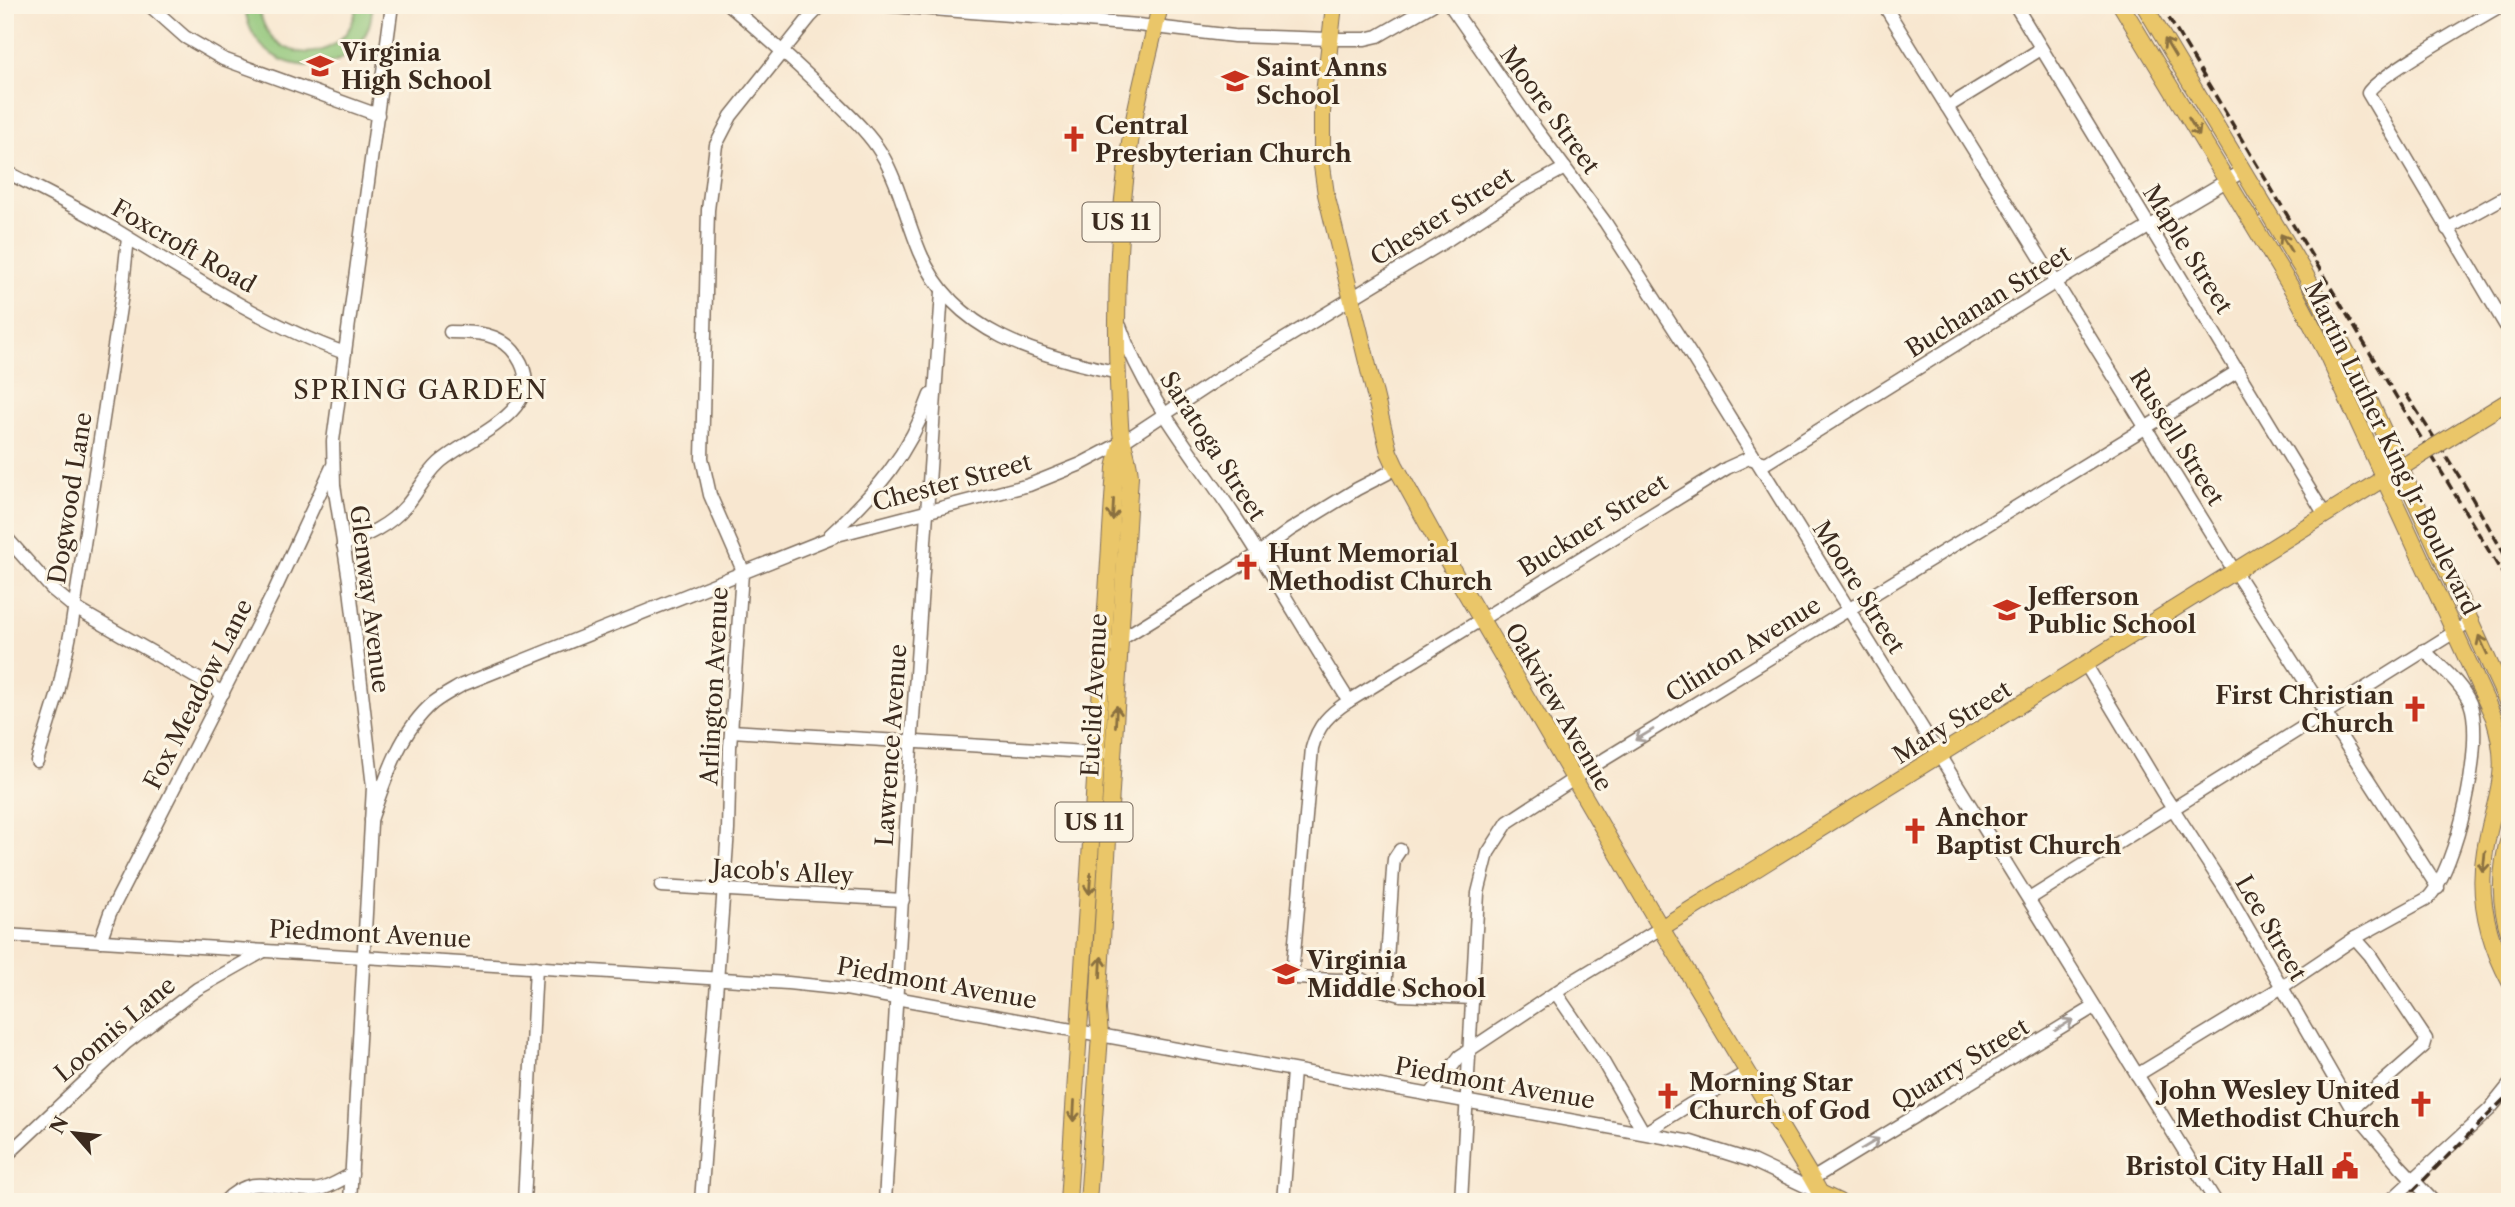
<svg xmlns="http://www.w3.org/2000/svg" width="2515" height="1207" viewBox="0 0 2515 1207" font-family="'Libre Caslon Text',serif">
  <rect width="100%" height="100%" fill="#fcf5e5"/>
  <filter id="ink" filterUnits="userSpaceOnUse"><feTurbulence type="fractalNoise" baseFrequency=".0143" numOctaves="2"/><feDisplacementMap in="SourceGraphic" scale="14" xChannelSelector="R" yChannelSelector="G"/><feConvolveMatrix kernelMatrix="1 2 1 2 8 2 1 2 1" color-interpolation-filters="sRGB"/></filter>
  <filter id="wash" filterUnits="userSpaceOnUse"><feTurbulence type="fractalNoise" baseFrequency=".00686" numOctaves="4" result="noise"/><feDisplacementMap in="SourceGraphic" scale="28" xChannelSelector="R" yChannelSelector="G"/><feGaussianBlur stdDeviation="1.57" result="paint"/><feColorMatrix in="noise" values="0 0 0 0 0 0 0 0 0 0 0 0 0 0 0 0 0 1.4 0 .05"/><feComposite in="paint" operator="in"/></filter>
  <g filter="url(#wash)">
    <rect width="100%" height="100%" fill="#f8e7d0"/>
    <path fill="#8ec477" stroke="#64774a" stroke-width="2" d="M245,5h14c6,63 89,64 98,0h15c0,81 -122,81 -127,0z"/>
  </g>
  <g filter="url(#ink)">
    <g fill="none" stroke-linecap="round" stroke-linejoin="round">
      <g stroke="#7d6c5c" stroke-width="15">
        <g id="minor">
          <path d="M149,5l36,32 38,22 155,56"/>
          <path d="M729,5c35,30 70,61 103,93 17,17 36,34 49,55 18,30 25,66 39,99 34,83 119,103 199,121"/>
          <path d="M802,5h6"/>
          <path d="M880,5l258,20 96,11 96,3h35l13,-3 54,-31"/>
          <path d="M1450,5l86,124 69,93 88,136 523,844"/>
          <path d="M1884,5l351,567 203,316"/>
          <path d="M2015,5l310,510"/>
          <path d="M2502,5c-22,13 -128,73 -134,88l142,240"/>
          <path d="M1947,107l94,-58"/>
          <path d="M5,171c36,19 73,37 109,58 74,45 149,95 231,124"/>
          <path d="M2447,229l63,-35"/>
          <path d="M1120,326c24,70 75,130 116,192 39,60 75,123 113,183"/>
          <path d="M830,535c46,-43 79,-80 100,-140"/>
          <path d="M5,536l47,53 23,19 148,85"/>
          <path d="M343,545c24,-10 46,-19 63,-39 12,-14 19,-30 33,-43 28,-26 114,-53 78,-107 -16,-24 -42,-24 -67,-24"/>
          <path d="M1105,649l147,-91 38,-28 67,-41 31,-16 7,-8"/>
          <path d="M2086,665l78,130 63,97 125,217 48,57 34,36"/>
          <path d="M731,731l373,22"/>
          <path d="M37,761l21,-68 13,-63 51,-336 6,-56"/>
          <path d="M371,820c14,-40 29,-89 62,-117 9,-7 19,-12 29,-18l375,-150 192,-50 52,-21 40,-21 91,-60 237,-144 75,-49 41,-22"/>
          <path d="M661,886l242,14"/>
          <path d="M2029,899l443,-278"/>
          <path d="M5,935l783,48 58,6 845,153 61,19 68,32"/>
          <path d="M100,941l10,-28 163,-319 59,-127"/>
          <path d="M1385,991l8,-122 1,-10 6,-9"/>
          <path d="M1556,993l46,67 42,73 45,-28 59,-33"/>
          <path d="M1473,998l-72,-3 -22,-6 -18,-10 -24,1 -41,-2 -4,-2 20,-228c6,-23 17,-34 37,-47l378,-233 22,-10 17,5 290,-181 187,-111"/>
          <path d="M2137,1075l145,-88 73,-49 73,-40c29,-30 57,-156 42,-195 -9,-21 -31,-37 -46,-53"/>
          <path d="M1430,1095l30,-39 11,-7 99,-66 91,-55"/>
          <path d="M2352,1109l72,-63 2,-7 -56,-84 -15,-17"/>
          <path d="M5,1157l121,-114 71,-54 67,-38"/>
          <path d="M1812,1179l282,-172"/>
          <path d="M224,1202c29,-31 52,-11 87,-12 15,0 28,-9 41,-16"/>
          <path d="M350,1202l23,-415 -24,-207 -15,-95 -1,-44 59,-436"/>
          <path d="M524,1202l12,-235"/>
          <path d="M701,1202l27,-372 2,-83 12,-174 -1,-7 -31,-71 -8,-37 6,-248 8,-65 15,-29 79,-99 12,-12"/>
          <path d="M885,1202l23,-410 34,-500"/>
          <path d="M1283,1202l10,-131"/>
          <path d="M1461,1202l17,-309 10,-40 20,-31 92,-60 638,-391"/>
          <path d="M2389,1202l100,-92 21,-26"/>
        </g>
      </g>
      <g stroke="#7d6c5c" stroke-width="18">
        <g id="major">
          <path d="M1334,5l-12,107v54l4,28 63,258 6,13 65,118 201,345 151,251 8,14 19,9"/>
          <path d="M2121,5l177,294 28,53 168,366c18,58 0,78 -9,133 -8,46 3,90 25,131"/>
          <path d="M2144,5l161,269 46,86 159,348"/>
          <path d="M2510,834c-10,34 -12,68 0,102"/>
          <path d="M1661,928l757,-471"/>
          <path d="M1068,1202l47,-734 6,-25"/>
          <path d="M1088,1202l12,-167 -2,-25 5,-87 27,-447c-1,-18 -9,-33 -10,-52 -6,-97 -4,-192 11,-288 7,-44 20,-87 29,-131"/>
        </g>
      </g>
      <use href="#minor" stroke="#fff" stroke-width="12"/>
      <use href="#major" stroke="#eac669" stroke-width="16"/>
      <g stroke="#3b2a1e" stroke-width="3.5" stroke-dasharray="10 5" stroke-linecap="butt">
        <path d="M2161,5l349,581"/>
        <path d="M2406,394l58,90 46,80"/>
        <path d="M2402,1202l108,-109"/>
      </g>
      <g stroke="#7d6c5c" stroke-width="18" stroke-linecap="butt">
        <path id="major-bridge" d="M2418,457l92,-57"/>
      </g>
      <use href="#major-bridge" stroke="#eac669" stroke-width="16"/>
    </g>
    <defs><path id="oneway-shaft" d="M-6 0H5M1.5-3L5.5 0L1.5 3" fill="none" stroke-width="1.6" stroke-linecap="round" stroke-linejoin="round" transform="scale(1.75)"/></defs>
    <g stroke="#8a7040">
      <use href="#oneway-shaft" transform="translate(2170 48) rotate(-121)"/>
      <use href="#oneway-shaft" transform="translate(2194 127) rotate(59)"/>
      <use href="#oneway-shaft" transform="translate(2286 243) rotate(-121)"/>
      <use href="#oneway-shaft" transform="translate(1113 510) rotate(93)"/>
      <use href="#oneway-shaft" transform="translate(2483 645) rotate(-115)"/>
      <use href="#oneway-shaft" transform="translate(1116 716) rotate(-87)"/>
      <use href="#oneway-shaft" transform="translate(2484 862) rotate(96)"/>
      <use href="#oneway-shaft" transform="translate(1090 884) rotate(94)"/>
      <use href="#oneway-shaft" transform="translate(1101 967) rotate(-87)"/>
      <use href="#oneway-shaft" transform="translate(1074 1111) rotate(93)"/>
    </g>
    <g stroke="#a79f9a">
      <use href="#oneway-shaft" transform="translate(1644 735) rotate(149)"/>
      <use href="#oneway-shaft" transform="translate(2064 1025) rotate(-32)"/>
      <use href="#oneway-shaft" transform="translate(1870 1144) rotate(-31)"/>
    </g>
  </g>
  <defs>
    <g id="school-bare" transform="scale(2.1)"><path d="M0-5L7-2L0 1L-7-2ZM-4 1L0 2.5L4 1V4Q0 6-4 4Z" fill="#c8321e" stroke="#fcf5e5" stroke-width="2.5" paint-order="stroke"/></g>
    <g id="church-bare" transform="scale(2.1)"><path d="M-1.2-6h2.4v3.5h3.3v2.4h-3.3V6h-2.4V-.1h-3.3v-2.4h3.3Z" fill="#c8321e" stroke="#fcf5e5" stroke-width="2.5" paint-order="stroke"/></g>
    <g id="civic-bare" transform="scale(2.1)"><path d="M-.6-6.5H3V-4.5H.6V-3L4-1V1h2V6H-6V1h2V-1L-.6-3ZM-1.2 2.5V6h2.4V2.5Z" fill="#c8321e" stroke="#fcf5e5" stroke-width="2.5" paint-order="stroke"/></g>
  </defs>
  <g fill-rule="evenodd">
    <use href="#school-bare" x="320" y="66"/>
    <use href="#school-bare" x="1235" y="81"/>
    <use href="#church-bare" x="1074" y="139"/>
    <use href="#church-bare" x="1247" y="567"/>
    <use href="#school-bare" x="2007" y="610"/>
    <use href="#church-bare" x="2415" y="709"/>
    <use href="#church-bare" x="1915" y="831"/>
    <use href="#school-bare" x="1286" y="974"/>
    <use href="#church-bare" x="1668" y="1096"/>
    <use href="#church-bare" x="2421" y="1104"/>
    <use href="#civic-bare" x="2345" y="1166"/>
  </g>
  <g text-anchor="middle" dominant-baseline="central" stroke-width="6" stroke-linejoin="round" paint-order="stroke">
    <g fill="#fcf5e5" stroke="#75675a" stroke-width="2">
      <rect x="1082.5" y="202.5" width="77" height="39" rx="5"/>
      <rect x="1055.5" y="802.5" width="77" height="39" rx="5"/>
    </g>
    <g font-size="23" font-weight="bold" fill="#3b2a1e">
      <text x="1121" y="222">US 11</text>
      <text x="1094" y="822">US 11</text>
    </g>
    <g font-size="24" font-weight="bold" fill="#3b2a1e" stroke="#fcf5e5" text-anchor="start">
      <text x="341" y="52">Virginia<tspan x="341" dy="28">High School</tspan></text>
      <text x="1256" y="67">Saint Anns<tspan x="1256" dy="28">School</tspan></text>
      <text x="1095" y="125">Central<tspan x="1095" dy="28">Presbyterian Church</tspan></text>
      <text x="1268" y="553">Hunt Memorial<tspan x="1268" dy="28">Methodist Church</tspan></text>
      <text x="2028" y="596">Jefferson<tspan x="2028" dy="28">Public School</tspan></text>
      <text x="2394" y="695" text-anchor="end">First Christian<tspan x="2394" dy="28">Church</tspan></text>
      <text x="1936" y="817">Anchor<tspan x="1936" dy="28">Baptist Church</tspan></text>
      <text x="1307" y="960">Virginia<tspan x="1307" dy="28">Middle School</tspan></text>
      <text x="1689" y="1082">Morning Star<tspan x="1689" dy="28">Church of God</tspan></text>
      <text x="2400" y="1090" text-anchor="end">John Wesley United<tspan x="2400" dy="28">Methodist Church</tspan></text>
      <text x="2324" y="1166" text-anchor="end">Bristol City Hall</text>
    </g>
    <g font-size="24" fill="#3b2a1e" stroke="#fcf5e5">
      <text transform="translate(1550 110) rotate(54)">Moore Street</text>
      <text transform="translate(1442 216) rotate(-32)">Chester Street</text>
      <text transform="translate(184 246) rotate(30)">Foxcroft Road</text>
      <text transform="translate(2188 249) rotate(58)">Maple Street</text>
      <text transform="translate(1988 301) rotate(-32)">Buchanan Street</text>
      <text transform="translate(2177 437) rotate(58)">Russell Street</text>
      <text transform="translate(1213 446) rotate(57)">Saratoga Street</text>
      <text transform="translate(2392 448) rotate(64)">Martin Luther King Jr Boulevard</text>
      <text transform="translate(952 482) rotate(-15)">Chester Street</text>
      <text transform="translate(70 498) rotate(-81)">Dogwood Lane</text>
      <text transform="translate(1593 525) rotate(-32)">Buckner Street</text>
      <text transform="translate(1859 587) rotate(58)">Moore Street</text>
      <text transform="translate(370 599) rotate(83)">Glenway Avenue</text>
      <text transform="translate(1743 649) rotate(-32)">Clinton Avenue</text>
      <text transform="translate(714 686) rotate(-87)">Arlington Avenue</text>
      <text transform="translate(198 694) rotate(-63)">Fox Meadow Lane</text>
      <text transform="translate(1094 695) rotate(-87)">Euclid Avenue</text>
      <text transform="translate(1559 707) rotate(60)">Oakview Avenue</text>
      <text transform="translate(1952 722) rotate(-32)">Mary Street</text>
      <text transform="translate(891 745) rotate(-86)">Lawrence Avenue</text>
      <text transform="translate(783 872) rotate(3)">Jacob's Alley</text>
      <text transform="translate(2271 928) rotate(60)">Lee Street</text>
      <text transform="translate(370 934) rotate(3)">Piedmont Avenue</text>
      <text transform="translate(937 983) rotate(10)">Piedmont Avenue</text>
      <text transform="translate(115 1029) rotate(-40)">Loomis Lane</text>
      <text transform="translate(1960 1064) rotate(-31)">Quarry Street</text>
      <text transform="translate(1495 1083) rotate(10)">Piedmont Avenue</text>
    </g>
    <g font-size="26" letter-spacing="2" fill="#3b2a1e" stroke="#fcf5e5">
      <text x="421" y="390">SPRING GARDEN</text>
    </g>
  </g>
  <rect width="2515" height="1207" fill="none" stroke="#fcf5e5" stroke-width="28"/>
  <g transform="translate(74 1133) rotate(298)" stroke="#fcf5e5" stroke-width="5" paint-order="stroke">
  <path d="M0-5L12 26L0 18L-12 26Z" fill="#3b2a1e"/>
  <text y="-10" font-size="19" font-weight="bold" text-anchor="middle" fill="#3b2a1e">N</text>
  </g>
</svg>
